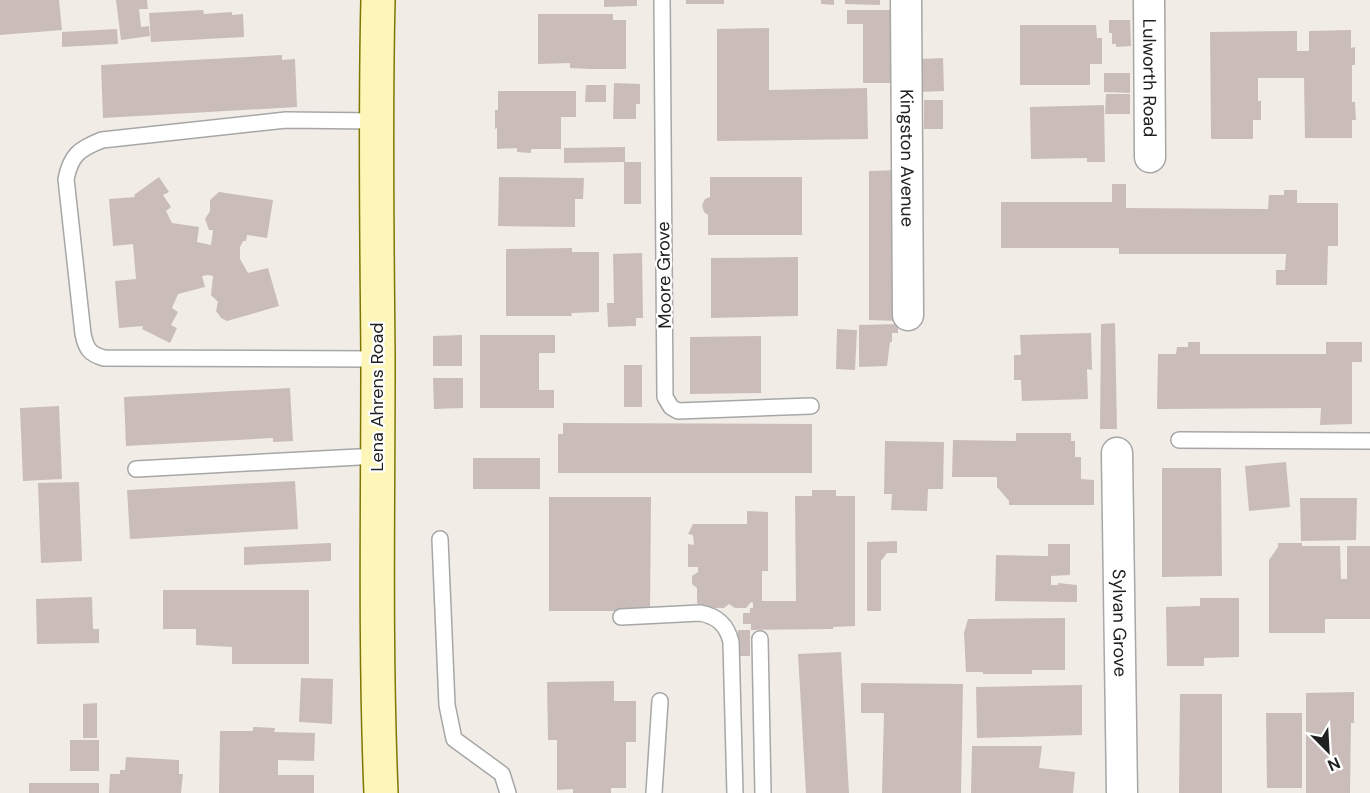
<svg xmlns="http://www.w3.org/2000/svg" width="1370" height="793" font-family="'DM Sans',sans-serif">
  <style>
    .building { fill: #cabdb9 }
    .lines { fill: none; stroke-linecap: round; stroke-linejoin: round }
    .service-casing { stroke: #a7a7a7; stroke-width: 18 }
    .minor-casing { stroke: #a7a7a7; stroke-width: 33 }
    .secondary-casing { stroke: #7f7700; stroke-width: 36 }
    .service { stroke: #fff; stroke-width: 15 }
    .minor { stroke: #fff; stroke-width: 30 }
    .secondary { stroke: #fef6b8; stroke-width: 33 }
    .labels { text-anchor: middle; stroke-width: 4.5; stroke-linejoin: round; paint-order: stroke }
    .street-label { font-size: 18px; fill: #202020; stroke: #fff }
  </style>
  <rect width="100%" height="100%" fill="#f1ece6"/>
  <g class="building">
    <polygon points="0,0 59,0 62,30 0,35"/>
    <polygon points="116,0 147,0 148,9 139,9 141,27 149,26 150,36 121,40"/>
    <polygon points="604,0 637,0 637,6 604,7"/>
    <rect x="686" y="0" width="38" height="4"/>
    <polygon points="821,0 834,0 834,5 821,4"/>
    <polygon points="845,0 880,0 880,5 845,4"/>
    <polygon points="203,10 204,14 232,12 232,15 243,14 244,37 151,42 149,13"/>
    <polygon points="847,10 897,10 897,83 863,83 863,24 847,24"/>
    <polygon points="538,14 613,14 613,20 626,20 626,69 590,69 570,68 570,63 538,64"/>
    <polygon points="1109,20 1130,20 1131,46 1116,47 1116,44 1112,44 1112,33 1109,33"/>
    <polygon points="1020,25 1096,25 1097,38 1102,38 1102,64 1090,64 1090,85 1020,85"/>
    <polygon points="769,28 769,90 867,88 868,139 717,141 717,29"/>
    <polygon points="117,29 118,44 62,47 62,32"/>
    <polygon points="1351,30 1351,48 1355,47 1355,65 1352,65 1352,102 1355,102 1356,120 1352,120 1352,138 1305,138 1304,78 1258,78 1258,101 1261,101 1261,120 1253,120 1253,139 1211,139 1210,32 1297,31 1297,51 1309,51 1309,31"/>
    <polygon points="282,55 282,60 295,59 297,107 103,118 101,65"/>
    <polygon points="943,58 944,91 920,92 920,59"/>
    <polygon points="1104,73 1130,73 1130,93 1104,92"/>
    <polygon points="614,83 640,84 640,104 636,104 636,119 613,119"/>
    <polygon points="586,85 606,85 606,102 585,102"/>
    <polygon points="498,91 576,91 576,117 561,117 561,149 531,149 531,153 517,152 517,148 497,149 497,128 495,129 495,110 498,110"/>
    <polygon points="1106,94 1130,94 1130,114 1105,114"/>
    <rect x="924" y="100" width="19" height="29"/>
    <polygon points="1104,105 1105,162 1087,162 1087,158 1031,159 1030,107"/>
    <polygon points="625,147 625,162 564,163 564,148"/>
    <rect x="624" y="162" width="17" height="42"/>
    <polygon points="898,170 897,321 869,320 869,171"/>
    <polygon points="159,177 169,192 163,195 171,207 166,211 172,223 199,227 197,242 211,245 213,230 209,230 205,219 210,211 210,200 219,192 273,200 267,238 247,235 246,241 243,241 240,247 240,259 248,273 268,268 279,306 227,321 221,318 216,311 218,302 211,295 213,276 208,275 202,276 205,287 178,294 172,308 178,312 171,325 177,328 170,343 142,329 143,326 119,328 115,281 136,279 133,244 113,246 109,199 135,197 134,195"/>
    <polygon points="499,177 584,178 583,199 575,199 575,227 498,226"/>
    <polygon points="710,177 802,177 802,235 708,235 708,215 704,212 702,205 705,199 710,197"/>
    <polygon points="1112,184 1126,184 1126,208 1268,209 1269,195 1284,195 1284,190 1297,190 1297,203 1338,203 1338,246 1328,246 1327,285 1276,285 1276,270 1285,270 1286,254 1119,254 1119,248 1001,248 1001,202 1112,202"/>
    <polygon points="572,248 572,252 599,252 599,312 571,313 572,316 506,316 506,249"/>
    <polygon points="642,253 643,318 636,318 636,326 608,327 607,303 614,303 613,254"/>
    <polygon points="798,257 798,316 711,318 711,258"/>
    <polygon points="1115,323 1117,429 1100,429 1101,324"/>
    <polygon points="898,324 898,333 892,333 892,342 890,342 887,366 859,367 859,325"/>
    <polygon points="837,329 857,330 855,370 836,369"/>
    <polygon points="1091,333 1092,370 1087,369 1088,399 1022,401 1021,380 1014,380 1014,355 1021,355 1020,335"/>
    <polygon points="462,335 462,366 433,366 433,336"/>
    <polygon points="480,335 555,335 555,353 539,353 539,390 554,390 554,408 480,408"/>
    <polygon points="761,336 761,393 690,394 690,337"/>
    <polygon points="1188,342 1200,342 1200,354 1326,354 1326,342 1362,342 1362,362 1352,362 1352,424 1320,425 1321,408 1157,409 1158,354 1176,354 1177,347 1188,347"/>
    <rect x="624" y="365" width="18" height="42"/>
    <polygon points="433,378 463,378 463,408 434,409"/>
    <polygon points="290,388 293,441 273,442 273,438 126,446 124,397"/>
    <polygon points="59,406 62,479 23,481 20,408"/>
    <polygon points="563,423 812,424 812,473 558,473 558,434 563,434"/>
    <polygon points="1016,433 1071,433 1071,441 1075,441 1075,457 1081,457 1081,479 1094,480 1094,505 1009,505 1009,501 997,487 997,477 952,477 953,440 1016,441"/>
    <polygon points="885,441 944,442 943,489 928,489 927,511 891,510 892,494 884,494"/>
    <rect x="473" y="458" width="67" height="31"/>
    <polygon points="1286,462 1290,507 1249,511 1245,466"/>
    <polygon points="1162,468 1221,468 1222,576 1162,577"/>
    <polygon points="295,481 298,529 130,539 127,490"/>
    <polygon points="79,482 82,561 41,563 38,483"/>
    <polygon points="812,490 836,490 836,496 855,496 855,626 833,627 833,629 751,630 751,624 743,624 743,613 750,613 750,608 753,608 753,603 751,602 746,608 735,608 729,604 724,608 704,608 697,603 697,588 692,584 692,576 698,572 698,567 688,567 688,544 694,545 693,535 688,534 693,524 747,524 747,511 768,512 768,571 762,571 762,601 796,601 795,496 812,496"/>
    <polygon points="549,497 651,497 650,611 549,611"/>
    <polygon points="1300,498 1357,498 1356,540 1301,541"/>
    <polygon points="897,541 897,553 887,553 881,561 881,611 867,611 867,542"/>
    <polygon points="331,543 331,561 244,565 244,547"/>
    <polygon points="1278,543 1302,543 1302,546 1340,546 1341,579 1347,579 1347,546 1370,546 1370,619 1325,619 1325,633 1269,633 1269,560 1278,547"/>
    <polygon points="1048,544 1070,544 1070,575 1051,576 1051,585 1058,585 1058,583 1077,585 1077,602 995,601 996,555 1048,556"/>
    <polygon points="163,590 309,590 309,664 232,664 232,647 196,645 196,629 163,629"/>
    <polygon points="92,597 93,629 99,629 99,643 37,644 36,599"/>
    <polygon points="1200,598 1239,598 1239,657 1204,658 1204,666 1167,666 1166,607 1200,606"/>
    <polygon points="1065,618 1065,670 1032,670 1032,674 983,674 983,672 966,672 964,633 968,619"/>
    <rect x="738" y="630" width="12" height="26"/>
    <polygon points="841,652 849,793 806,793 798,654"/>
    <polygon points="301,678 333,679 332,724 299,722"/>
    <polygon points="614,681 614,701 636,701 636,742 626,742 626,788 611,788 611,793 573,793 573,789 557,790 557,740 548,740 547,682"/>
    <polygon points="861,683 963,684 961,793 882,793 884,713 861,713"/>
    <polygon points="1082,685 1082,735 977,738 976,687"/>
    <polygon points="1354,692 1354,723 1351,723 1350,793 1306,793 1306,693"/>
    <polygon points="1180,694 1222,694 1222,793 1179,793"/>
    <polygon points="97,703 97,738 83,738 83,704"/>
    <polygon points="1266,713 1302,713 1302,788 1267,788"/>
    <polygon points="253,727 275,728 274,732 315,733 314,761 278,760 278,775 314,775 314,793 219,793 220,731 253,731"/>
    <rect x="70" y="740" width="29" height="31"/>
    <polygon points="972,746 1042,746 1039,768 1075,772 1073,793 971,793"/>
    <polygon points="126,757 179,760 179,774 183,774 181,793 109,793 110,774 120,774 120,770 125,770"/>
    <rect x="29" y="783" width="70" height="10"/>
  </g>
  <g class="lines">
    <defs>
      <g id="service">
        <polyline points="662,0 665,397 671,407 678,411 811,406"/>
        <path d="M375,121l-89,-1 -184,20c-23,9 -31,15 -36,39l17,155c3,14 6,20 21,24l274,1"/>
        <polyline points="1179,440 1370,441"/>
        <polyline points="136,469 377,456"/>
        <polyline points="440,539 447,705 454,739 502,774 508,793"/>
        <path d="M621,617l79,-4c17,3 27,12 31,29l4,151"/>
        <polyline points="760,639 763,793"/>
        <polyline points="654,793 660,701"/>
      </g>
      <g id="minor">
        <path id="s1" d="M906,0l2,315"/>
        <path id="s2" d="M1149,0l1,157"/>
        <path id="s3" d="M1117,453l5,340"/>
      </g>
      <path id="secondary" d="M378,0c-3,119 -1,239 0,358 0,145 -3,289 3,435"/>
    </defs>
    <use href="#service" class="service-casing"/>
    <use href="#minor" class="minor-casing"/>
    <use href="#secondary" class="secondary-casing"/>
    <use href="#service" class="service"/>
    <use href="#minor" class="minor"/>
    <use href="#secondary" class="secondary"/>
  </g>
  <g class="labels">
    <g class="street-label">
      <text dy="6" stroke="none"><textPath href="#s2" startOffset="78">Lulworth Road</textPath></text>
      <text dy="6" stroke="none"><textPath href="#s1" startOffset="158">Kingston Avenue</textPath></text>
      <text transform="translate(664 275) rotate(-91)" y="6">Moore Grove</text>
      <text transform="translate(377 397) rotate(-90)" y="6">Lena Ahrens Road</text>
      <text dy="6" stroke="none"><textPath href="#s3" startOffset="170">Sylvan Grove</textPath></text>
    </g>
  </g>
  <g transform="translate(1328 751) rotate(156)" stroke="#ffffff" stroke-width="4.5" paint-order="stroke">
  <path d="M0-4.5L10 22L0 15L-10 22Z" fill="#202020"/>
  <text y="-9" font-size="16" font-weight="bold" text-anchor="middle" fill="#202020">N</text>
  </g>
</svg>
